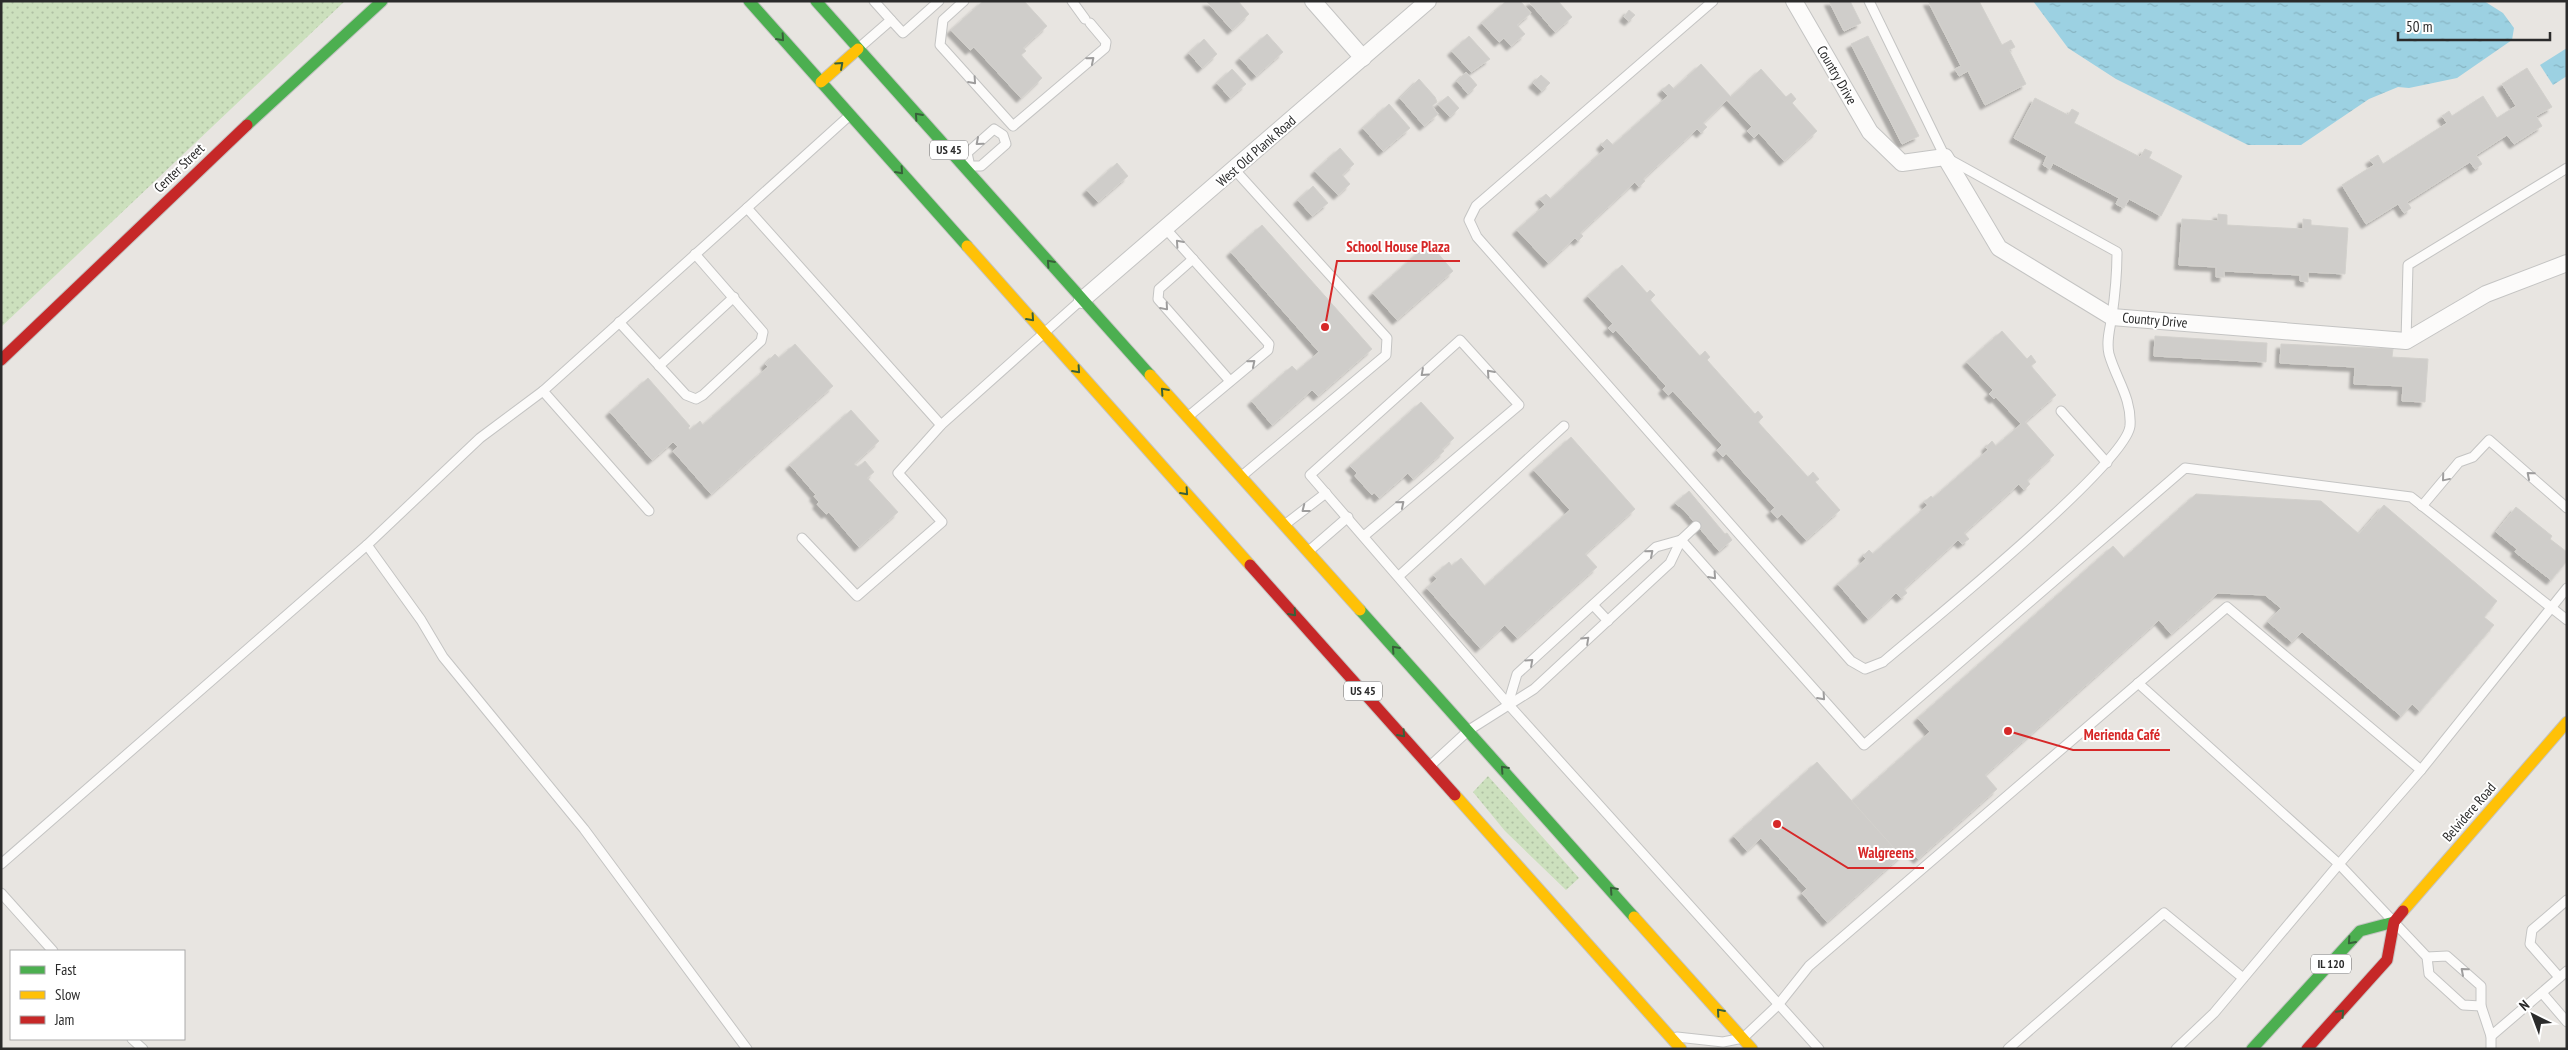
<svg xmlns="http://www.w3.org/2000/svg" width="2568" height="1050" font-family="'PT Sans Narrow',sans-serif">
  <style>
    .grass { fill: url(#grass-dots) }
    .water { fill: url(#water-ripples) }
    .building { fill: #cfcdca; stroke: #d3d1cd; filter: url(#shadow) }
    .lines { fill: none; stroke-linecap: round; stroke-linejoin: round }
    .lane-casing { stroke: #c4c4c3; stroke-width: 11 }
    .street-casing { stroke: #c4c4c3; stroke-width: 18 }
    .fast-casing { stroke: #c4c4c3; stroke-width: 13 }
    .slow-casing { stroke: #c4c4c3; stroke-width: 13 }
    .jam-casing { stroke: #c4c4c3; stroke-width: 13 }
    .lane { stroke: #fcfbfa; stroke-width: 9 }
    .street { stroke: #fcfbfa; stroke-width: 16 }
    .fast { stroke: #4caf50; stroke-width: 11 }
    .slow { stroke: #ffc107; stroke-width: 11 }
    .jam { stroke: #c62828; stroke-width: 11 }
    .oneway { stroke: #38603a }
    .oneway2 { stroke: #9e9d9d }
    .labels { text-anchor: middle; stroke-width: 4; stroke-linejoin: round; paint-order: stroke }
    .shield { fill: #fff; stroke: #6b6b6b; stroke-width: 1 }
    .shield-label { font-size: 12px; font-weight: bold; fill: #2b2b2b }
    .street-label { font-size: 14px; fill: #2b2b2b; stroke: #fff }
    .leader { fill: none; stroke: #d62828; stroke-width: 2 }
    .callout-dot { fill: #d62828; stroke: #fff; stroke-width: 2 }
    .callout-label { font-size: 15px; text-anchor: middle; font-weight: bold; fill: #d62828; stroke: #fff; stroke-width: 4; stroke-linejoin: round; paint-order: stroke }
  </style>
  <defs>
    <pattern id="grass-dots" width="8" height="8" patternUnits="userSpaceOnUse" patternTransform="scale(1.25)"><rect width="8" height="8" fill="#cce0bd"/><path d="M2 2h.1M6 6h.1" fill="none" stroke="#afc0a3" stroke-width="1.8" stroke-linecap="round"/></pattern>
    <pattern id="water-ripples" width="26" height="14" patternUnits="userSpaceOnUse" patternTransform="scale(1.25)"><rect width="26" height="14" fill="#9cd1e2"/><path d="M2 4q2-2 4 0t4 0M15 11q2-2 4 0t4 0" fill="none" stroke="#87b4c2"/></pattern>
    <filter id="shadow"><feDropShadow dx="-4.5" dy="4.5" stdDeviation="1" flood-color="#0004"/></filter>
  </defs>
  <rect width="100%" height="100%" fill="#e8e5e1"/>
  <g class="grass">
    <polygon points="1,1 345,1 1,327"/>
    <polygon points="1488,776 1579,878 1566,890 1505,831 1473,792"/>
  </g>
  <g class="water">
    <polygon points="2033,1 2484,1 2503,13 2514,28 2512,40 2457,78 2409,88 2398,87 2369,99 2301,145 2248,145 2116,79 2068,48"/>
    <polygon points="2567,48 2567,76 2553,85 2540,65"/>
  </g>
  <g class="building">
    <polygon points="983,1 1024,1 1047,26 1023,48 1026,51 1021,55 1042,78 1021,98 974,47 970,50 951,30"/>
    <polygon points="1238,1 1249,14 1232,30 1207,2"/>
    <polygon points="1506,1 1520,1 1531,13 1517,25 1525,34 1511,46 1504,38 1499,42 1482,23"/>
    <polygon points="1532,1 1558,1 1572,17 1555,32 1530,3"/>
    <polygon points="1829,1 1850,1 1861,23 1844,31"/>
    <polygon points="1928,1 1979,1 2002,45 2011,40 2015,47 2009,50 2026,84 1985,105 1968,71 1959,76 1955,69 1961,66"/>
    <polygon points="1629,10 1635,15 1629,21 1624,17"/>
    <polygon points="1267,34 1283,52 1256,76 1240,58"/>
    <polygon points="1469,36 1490,59 1471,72 1452,51"/>
    <polygon points="1868,36 1919,136 1902,144 1851,44"/>
    <polygon points="1204,39 1217,54 1202,68 1189,53"/>
    <polygon points="1701,64 1731,97 1761,69 1786,97 1791,93 1796,99 1792,103 1817,131 1784,161 1759,133 1754,138 1747,131 1752,127 1727,100 1703,123 1707,127 1701,133 1697,129 1643,179 1645,181 1639,187 1635,182 1580,233 1583,236 1578,241 1575,238 1548,263 1517,230 1545,205 1540,199 1546,194 1551,199 1605,149 1601,145 1607,139 1613,145 1668,96 1662,90 1669,84 1674,89"/>
    <polygon points="2527,68 2552,107 2536,116 2542,126 2514,144 2507,135 2476,155 2482,164 2475,169 2470,162 2407,202 2411,208 2404,213 2398,204 2366,224 2342,185 2374,165 2370,160 2378,155 2383,164 2447,123 2442,116 2449,111 2452,116 2483,96 2497,118 2516,106 2502,84"/>
    <polygon points="1232,69 1246,84 1230,98 1217,83"/>
    <polygon points="1466,72 1477,85 1468,94 1457,81"/>
    <polygon points="1541,75 1550,83 1542,91 1533,83"/>
    <polygon points="1419,79 1435,97 1437,102 1432,106 1438,114 1424,126 1400,98"/>
    <polygon points="1448,96 1459,108 1450,117 1438,104"/>
    <polygon points="2035,98 2068,115 2072,109 2079,113 2074,123 2140,157 2145,149 2152,152 2149,158 2182,176 2161,216 2129,199 2124,208 2116,204 2119,198 2053,163 2050,169 2043,165 2047,156 2014,138"/>
    <polygon points="1389,104 1410,128 1383,151 1363,128"/>
    <polygon points="1340,148 1354,164 1342,175 1350,184 1338,195 1315,171"/>
    <polygon points="1117,163 1128,176 1098,202 1087,190"/>
    <polygon points="1313,186 1328,203 1312,216 1298,200"/>
    <polygon points="2218,214 2227,215 2227,225 2303,229 2303,219 2311,220 2311,225 2348,228 2345,274 2308,272 2308,282 2300,281 2300,275 2224,271 2224,277 2216,277 2216,267 2179,265 2182,219 2218,221"/>
    <polygon points="1262,225 1372,349 1318,396 1312,390 1272,425 1252,401 1292,366 1297,371 1319,352 1231,252"/>
    <polygon points="1429,243 1453,271 1397,320 1373,293"/>
    <polygon points="1622,265 1647,293 1650,290 1655,295 1650,300 1700,356 1705,351 1710,357 1707,360 1755,414 1758,411 1763,417 1758,422 1808,477 1813,472 1819,479 1815,482 1840,510 1806,540 1782,514 1777,518 1771,511 1775,508 1726,453 1723,457 1717,450 1722,445 1673,391 1668,395 1663,389 1666,386 1616,330 1613,333 1608,328 1613,324 1588,296"/>
    <polygon points="2002,331 2027,359 2031,355 2036,362 2031,366 2056,395 2025,422 2054,455 2027,480 2030,484 2024,490 2019,484 1964,533 1969,539 1962,544 1958,540 1904,589 1907,593 1901,598 1896,593 1868,619 1838,584 1866,559 1863,556 1869,550 1873,554 1928,505 1924,502 1931,496 1933,498 1988,450 1986,447 1992,441 1996,446 2021,424 1996,397 1994,399 1989,394 1993,390 1967,362"/>
    <polygon points="2155,336 2267,343 2266,362 2154,356"/>
    <polygon points="795,344 833,386 711,494 673,451 678,447 673,442 652,460 610,412 648,378 690,426 688,428 690,430 700,421 703,425 768,367 765,364 775,354 779,358"/>
    <polygon points="2281,344 2393,349 2392,357 2428,359 2425,402 2402,401 2403,386 2354,384 2355,367 2280,363"/>
    <polygon points="1421,402 1454,438 1442,449 1444,451 1413,479 1408,473 1379,498 1374,492 1372,495 1355,476 1357,473 1350,466"/>
    <polygon points="851,410 879,441 854,464 858,467 865,461 874,472 867,478 898,512 859,547 829,512 826,514 817,504 819,502 814,496 816,495 790,465"/>
    <polygon points="1571,437 1635,509 1585,554 1597,567 1517,638 1505,625 1480,648 1427,588 1437,579 1434,575 1449,562 1452,566 1461,558 1485,586 1570,510 1534,470"/>
    <polygon points="1689,491 1725,534 1727,533 1732,540 1719,551 1684,510 1675,503"/>
    <polygon points="2196,494 2321,501 2359,534 2384,505 2497,601 2484,617 2494,625 2420,711 2412,704 2401,716 2302,632 2292,642 2268,622 2281,608 2265,595 2218,593 2171,634 2159,620 1985,775 1997,789 1918,859 1909,849 1901,856 1852,801 1930,732 1918,718 2113,546 2124,558"/>
    <polygon points="2516,507 2552,536 2550,539 2567,552 2567,561 2551,580 2515,552 2517,549 2496,532"/>
    <polygon points="1817,762 1901,856 1827,922 1802,893 1807,889 1761,838 1747,851 1734,836"/>
  </g>
  <g class="lines">
    <defs>
      <g id="lane">
        <polyline points="964,1 943,20 940,45 1013,126 1105,48 1106,42 1090,23"/>
        <polyline points="1072,1 1085,19"/>
        <path d="M1713,1l-237,205 -7,14 8,17 374,424 14,8 18,-7c40,-34 243,-198 247,-236 2,-28 -14,-47 -21,-72 -3,-13 1,-25 3,-38 3,-21 5,-42 5,-64l-172,-95 -76,-156"/>
        <polyline points="891,20 903,33 939,1"/>
        <polyline points="860,47 891,20 874,1"/>
        <polyline points="969,162 967,153 994,129 1003,135 1006,144 981,166 970,166"/>
        <polyline points="1234,169 1387,338 1386,355 1243,475"/>
        <polyline points="747,208 849,116"/>
        <polyline points="1165,228 1269,344 1268,350 1190,415"/>
        <polyline points="1193,259 1159,289 1158,299 1230,381"/>
        <polyline points="619,322 686,395 696,399 703,395 761,341 763,332 695,254"/>
        <polyline points="2406,341 2408,265 2567,168"/>
        <polyline points="659,366 734,297"/>
        <polyline points="2061,411 2107,463"/>
        <polyline points="2422,506 2459,462 2473,457 2489,440 2567,508"/>
        <polyline points="649,511 543,391 747,208 941,425"/>
        <polyline points="1287,523 1326,493"/>
        <polyline points="1364,536 1519,405 1460,340 1310,475 1508,704 1819,1049"/>
        <polyline points="802,538 857,596 942,522 898,473 941,425 1080,301"/>
        <polyline points="1681,540 1864,745 2185,468 2411,497 2567,620"/>
        <polyline points="367,545 421,620 443,657 584,829 747,1049"/>
        <polyline points="1310,550 1348,517"/>
        <polyline points="1399,576 1564,426"/>
        <polyline points="1593,605 1608,621"/>
        <polyline points="2138,683 2339,864 2214,1013 2176,1049"/>
        <polyline points="1508,704 1517,674 1656,547 1681,540 1696,526"/>
        <polyline points="1431,765 1469,730 1534,689 1670,563 1681,540"/>
        <polyline points="2421,770 2567,588"/>
        <polyline points="1,864 367,545 480,438 543,391"/>
        <polyline points="1,893 53,951"/>
        <polyline points="2427,957 2447,956 2481,986 2481,1006 2491,1036 2567,971"/>
        <polyline points="2559,977 2530,944 2532,930 2567,900"/>
        <polyline points="2542,993 2567,1022"/>
        <polyline points="1677,1037 1723,1042 1743,1038 1778,1005 1809,966 2227,607 2421,770 2339,864 2427,957 2429,974 2463,1005 2481,1006"/>
        <polyline points="132,1039 143,1049"/>
        <polyline points="2008,1049 2164,913 2243,978"/>
        <polyline points="2491,1049 2491,1036"/>
      </g>
      <g id="street">
        <polyline points="1313,1 1363,58"/>
        <polyline points="1794,1 1870,132 1902,163 1945,157 1999,248 2112,317 2406,341 2486,294 2567,263"/>
        <polyline points="1082,300 1428,1"/>
      </g>
      <g id="fast">
        <polyline points="749,1 967,246"/>
        <polyline points="816,1 1150,375"/>
        <polyline points="247,125 382,1"/>
        <polyline points="1360,610 1634,917"/>
        <polyline points="2252,1049 2360,931 2394,922"/>
      </g>
      <g id="slow">
        <polyline points="821,82 858,49"/>
        <polyline points="967,246 1250,565"/>
        <polyline points="1150,375 1360,610"/>
        <polyline points="1455,795 1681,1049"/>
        <polyline points="2403,911 2567,722"/>
        <polyline points="1634,917 1752,1049"/>
      </g>
      <g id="jam">
        <polyline points="1,360 247,125"/>
        <polyline points="1250,565 1455,795"/>
        <polyline points="2307,1049 2387,960 2394,922 2403,911"/>
      </g>
    </defs>
    <use href="#lane" class="lane-casing"/>
    <use href="#street" class="street-casing"/>
    <use href="#fast" class="fast-casing"/>
    <use href="#slow" class="slow-casing"/>
    <use href="#jam" class="jam-casing"/>
    <use href="#lane" class="lane"/>
    <use href="#street" class="street"/>
    <use href="#fast" class="fast"/>
    <use href="#slow" class="slow"/>
    <use href="#jam" class="jam"/>
  </g>
  <defs><path id="oneway-chevron" d="M-2-3.5L2.5 0L-2 3.5" fill="none" stroke-width="1.6" stroke-linecap="round" stroke-linejoin="round" transform="scale(1.25)"/></defs>
  <g class="oneway">
    <use href="#oneway-chevron" transform="translate(781 38) rotate(48)"/>
    <use href="#oneway-chevron" transform="translate(840 65) rotate(-42)"/>
    <use href="#oneway-chevron" transform="translate(918 116) rotate(-132)"/>
    <use href="#oneway-chevron" transform="translate(900 171) rotate(48)"/>
    <use href="#oneway-chevron" transform="translate(1050 263) rotate(-132)"/>
    <use href="#oneway-chevron" transform="translate(1031 318) rotate(48)"/>
    <use href="#oneway-chevron" transform="translate(1077 370) rotate(48)"/>
    <use href="#oneway-chevron" transform="translate(1164 391) rotate(-132)"/>
    <use href="#oneway-chevron" transform="translate(1185 492) rotate(48)"/>
    <use href="#oneway-chevron" transform="translate(1293 613) rotate(48)"/>
    <use href="#oneway-chevron" transform="translate(1395 649) rotate(-132)"/>
    <use href="#oneway-chevron" transform="translate(1402 734) rotate(48)"/>
    <use href="#oneway-chevron" transform="translate(1504 769) rotate(-132)"/>
    <use href="#oneway-chevron" transform="translate(1613 890) rotate(-132)"/>
    <use href="#oneway-chevron" transform="translate(2351 941) rotate(132)"/>
    <use href="#oneway-chevron" transform="translate(1720 1012) rotate(-131)"/>
    <use href="#oneway-chevron" transform="translate(2341 1013) rotate(-47)"/>
  </g>
  <g class="oneway2">
    <use href="#oneway-chevron" transform="translate(1091 60) rotate(-40)"/>
    <use href="#oneway-chevron" transform="translate(973 81) rotate(48)"/>
    <use href="#oneway-chevron" transform="translate(979 142) rotate(139)"/>
    <use href="#oneway-chevron" transform="translate(1179 243) rotate(-132)"/>
    <use href="#oneway-chevron" transform="translate(1165 307) rotate(49)"/>
    <use href="#oneway-chevron" transform="translate(1252 363) rotate(-40)"/>
    <use href="#oneway-chevron" transform="translate(1424 373) rotate(138)"/>
    <use href="#oneway-chevron" transform="translate(1490 373) rotate(-132)"/>
    <use href="#oneway-chevron" transform="translate(2530 475) rotate(-139)"/>
    <use href="#oneway-chevron" transform="translate(2445 478) rotate(130)"/>
    <use href="#oneway-chevron" transform="translate(1401 504) rotate(-40)"/>
    <use href="#oneway-chevron" transform="translate(1305 509) rotate(142)"/>
    <use href="#oneway-chevron" transform="translate(1650 553) rotate(-41)"/>
    <use href="#oneway-chevron" transform="translate(1713 576) rotate(48)"/>
    <use href="#oneway-chevron" transform="translate(1586 640) rotate(-43)"/>
    <use href="#oneway-chevron" transform="translate(1530 662) rotate(-42)"/>
    <use href="#oneway-chevron" transform="translate(1822 697) rotate(48)"/>
    <use href="#oneway-chevron" transform="translate(2464 971) rotate(-139)"/>
  </g>
  <g class="labels">
    <g class="shield">
      <rect x="930" y="140.5" width="38" height="19" rx="4"/>
      <rect x="1344" y="681.5" width="38" height="19" rx="4"/>
      <rect x="2311" y="954.5" width="40" height="19" rx="4"/>
    </g>
    <g class="shield-label">
      <text x="949" y="154">US 45</text>
      <text x="1363" y="695">US 45</text>
      <text x="2331" y="968">IL 120</text>
    </g>
    <g class="street-label">
      <text transform="translate(1837 75) rotate(60)" y="5">Country Drive</text>
      <text transform="translate(1256 151) rotate(-41)" y="5">West Old Plank Road</text>
      <text transform="translate(179 168) rotate(-44)" y="5">Center Street</text>
      <text transform="translate(2155 320) rotate(5)" y="5">Country Drive</text>
      <text transform="translate(2469 812) rotate(-49)" y="5">Belvidere Road</text>
    </g>
  </g>
  <path class="leader" d="M1325 327L1337 261H1460M2008 731L2073 750H2170M1777 824L1848 868H1924"/>
  <g class="callout-dot">
    <circle cx="1325" cy="327" r="5"/>
    <circle cx="2008" cy="731" r="5"/>
    <circle cx="1777" cy="824" r="5"/>
  </g>
  <g class="callout-label">
    <text x="1398" y="252">School House Plaza</text>
    <text x="2122" y="740">Merienda Café</text>
    <text x="1886" y="858">Walgreens</text>
  </g>
  <rect width="2568" height="1050" fill="none" stroke="#2b2b2b" stroke-width="5"/>
  <rect x="10" y="950" width="175" height="90" fill="#ffffff" stroke="#aaaaaa"/>
  <rect x="20" y="966" width="25" height="8" fill="#4caf50" stroke="#aaaaaa"/>
  <text x="55" y="975" font-size="15" fill="#2b2b2b">Fast</text>
  <rect x="20" y="991" width="25" height="8" fill="#ffc107" stroke="#aaaaaa"/>
  <text x="55" y="1000" font-size="15" fill="#2b2b2b">Slow</text>
  <rect x="20" y="1016" width="25" height="8" fill="#c62828" stroke="#aaaaaa"/>
  <text x="55" y="1025" font-size="15" fill="#2b2b2b">Jam</text>
  <g transform="translate(2533 1015) rotate(318)" stroke="#ffffff" stroke-width="4" paint-order="stroke">
  <path d="M0-4L9 19L0 12L-9 19Z" fill="#2b2b2b"/>
  <text y="-8" font-size="14" font-weight="bold" text-anchor="middle" fill="#2b2b2b">N</text>
  </g>
  <path d="M2398 32v8h152v-8" fill="none" stroke="#2b2b2b" stroke-width="2.5"/>
  <text x="2406" y="32" font-size="15" fill="#2b2b2b" stroke="#ffffff" stroke-width="4" paint-order="stroke">50 m</text>
</svg>
